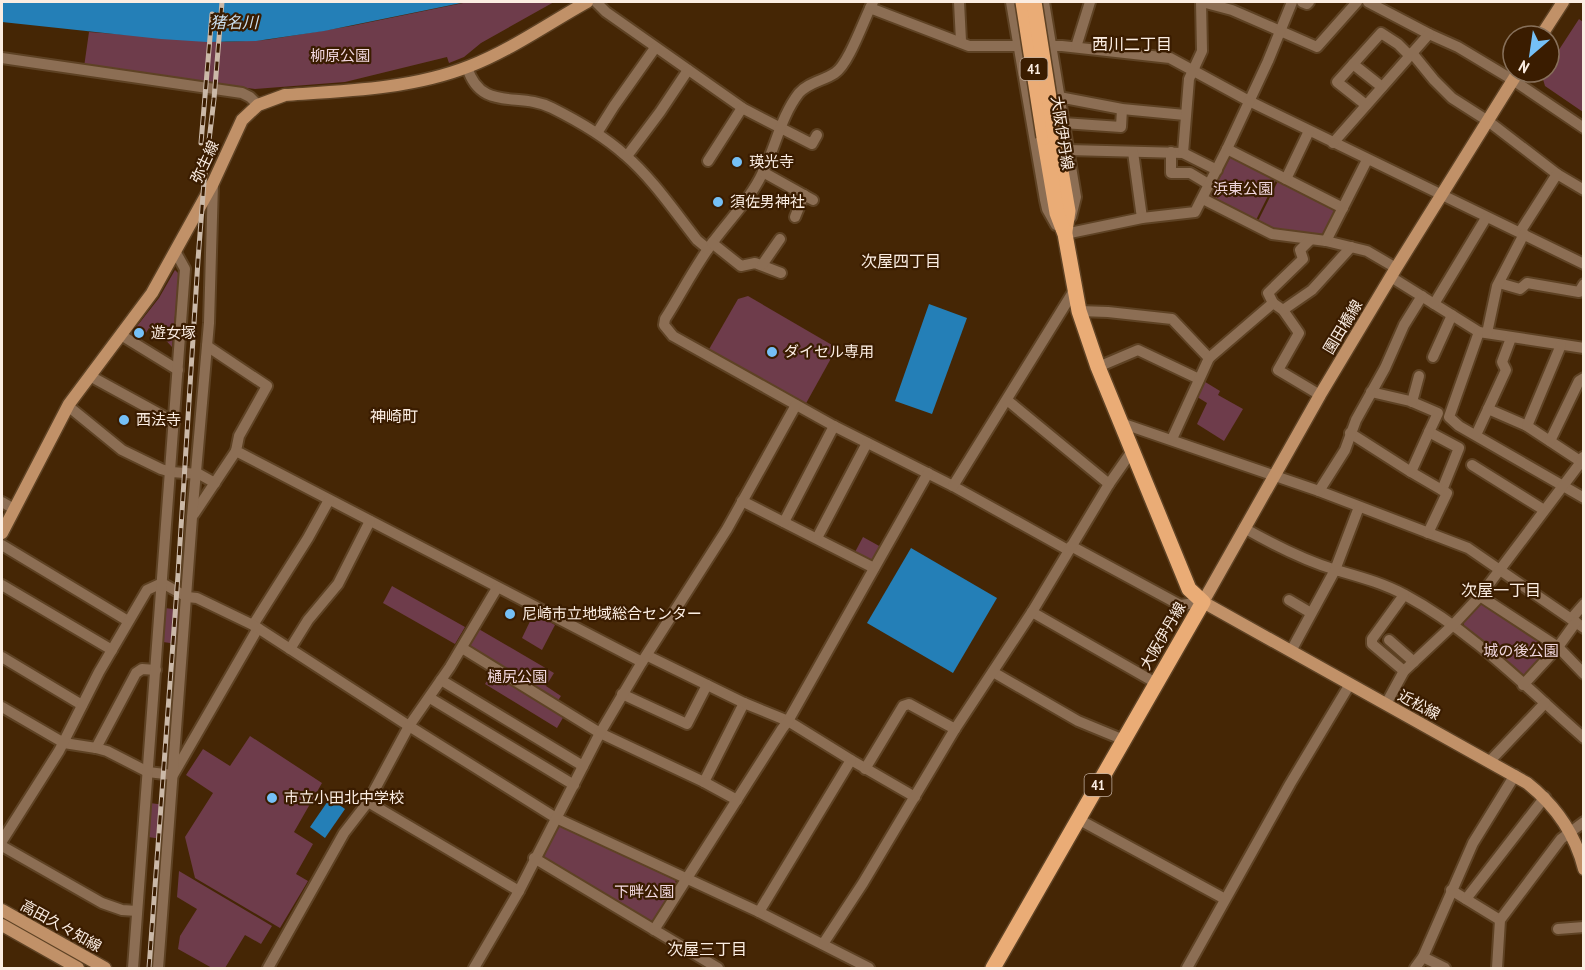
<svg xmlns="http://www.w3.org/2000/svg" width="1585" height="970" font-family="'PT Sans Narrow','Noto Sans JP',sans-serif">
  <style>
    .green { fill: #6e3c4b }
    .water { fill: #247fb7 }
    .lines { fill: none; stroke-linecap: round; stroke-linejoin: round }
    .street-casing { stroke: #5e4224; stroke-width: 14 }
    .secondary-casing { stroke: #5e4224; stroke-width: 15 }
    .primary-casing { stroke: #5e4224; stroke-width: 18 }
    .street { stroke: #8c6e54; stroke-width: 10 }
    .secondary { stroke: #c19168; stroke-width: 12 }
    .primary { stroke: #eaac76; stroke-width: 15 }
    .rail-casing { stroke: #cbb9a8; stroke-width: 5 }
    .rail { stroke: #3a1c00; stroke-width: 3; stroke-dasharray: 9; stroke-linecap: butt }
    .primary-bridge-casing { stroke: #5e4224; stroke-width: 18; stroke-linecap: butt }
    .primary-bridge { stroke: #eaac76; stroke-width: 15 }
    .poi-dot { fill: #75c0f6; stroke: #3a1c00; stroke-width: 2 }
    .labels { text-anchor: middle; stroke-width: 4.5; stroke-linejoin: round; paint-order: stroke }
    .shield { fill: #3a1c00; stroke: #c1ae9e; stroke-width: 1.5 }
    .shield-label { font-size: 14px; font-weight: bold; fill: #fbede2 }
    .park-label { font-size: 15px; fill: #f1d7de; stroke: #3a1c00 }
    .street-label { font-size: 15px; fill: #fbede2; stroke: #3a1c00 }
    .poi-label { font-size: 15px; fill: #fbede2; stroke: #3a1c00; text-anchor: start }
    .water-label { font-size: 16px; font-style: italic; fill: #cbdfee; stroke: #3a1c00 }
    .neighbourhood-label { font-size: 16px; fill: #fbede2; stroke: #3a1c00 }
  </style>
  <rect width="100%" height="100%" fill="#452605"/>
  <g class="green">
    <polygon points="468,2 554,2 481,43 464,57 449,63 447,57 345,82 255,89 84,67 89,32 226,42 266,40 351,26"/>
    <polygon points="1579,19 1583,22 1583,112 1545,86 1542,76 1545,72 1549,72 1549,65"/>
    <polygon points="1231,156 1277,178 1255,222 1209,198"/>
    <polygon points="1279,179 1337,208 1325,237 1273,231 1257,223"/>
    <polygon points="175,270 179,274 172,347 160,334 149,328 141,341 130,335 159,298"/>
    <polygon points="748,296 832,345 834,353 804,407 708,351 738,299"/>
    <polygon points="1202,380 1220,391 1218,395 1243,409 1224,441 1197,424 1207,403 1194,395"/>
    <polygon points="863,537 881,547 874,559 867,561 854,554"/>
    <polygon points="392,586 465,627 455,644 383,603"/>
    <polygon points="1485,602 1550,646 1550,651 1526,677 1520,677 1464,628 1464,620 1480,603"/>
    <polygon points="165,608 180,610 177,644 163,642"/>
    <polygon points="534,613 555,625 542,650 522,638"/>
    <polygon points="477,628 554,673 546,686 561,696 553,708 564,716 557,728 485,684 496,666 465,648"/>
    <polygon points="250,736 322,783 294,832 313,844 296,874 308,881 280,928 195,878 185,837 213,793 186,775 203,749 230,766"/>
    <polygon points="150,803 165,805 162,839 148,837"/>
    <polygon points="558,826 561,826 675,880 676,883 653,921 649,922 543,856 543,853"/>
    <polygon points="179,871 272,926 261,944 245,935 225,968 212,968 178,949 180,936 197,909 177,897"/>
  </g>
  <g class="water">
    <polygon points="2,2 466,2 324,31 256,41 207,42 161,39 2,22"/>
    <polygon points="929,304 967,318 932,414 895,401"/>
    <polygon points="911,548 997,598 953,673 867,623"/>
    <polygon points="330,798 345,809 325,838 310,827"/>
  </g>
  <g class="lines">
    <defs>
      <g id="street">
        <polyline points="596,2 606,12 744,109 812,144 817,135"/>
        <path d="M873,2c-9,17 -24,62 -38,71 -12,8 -26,9 -36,20 -18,23 -23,53 -36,79 -12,26 -33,47 -50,70 -18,24 -32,52 -48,77l-1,6 9,11 161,90 119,60 115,64"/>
        <polyline points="959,2 961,41"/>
        <polyline points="1011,2 1045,200 1047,209 1056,225"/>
        <polyline points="1044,2 1076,197 1071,217"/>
        <polyline points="1202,2 1232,10 1317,47 1357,2"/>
        <polyline points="1302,2 1307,4 1309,2"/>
        <polyline points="1368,2 1429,34 1458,47 1513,80 1584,128"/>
        <polyline points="870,8 969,46 1062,46 1170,58 1249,101 1584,264"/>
        <polyline points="1076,47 1090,2"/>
        <polyline points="1412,53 1434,80 1452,98 1488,121 1557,174 1584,190"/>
        <polyline points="2,58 242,93 250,97 258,105"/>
        <polyline points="1353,64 1382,87"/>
        <path d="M467,67c14,46 52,24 85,41 26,13 52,28 73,47 27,23 50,57 72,85l11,9"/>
        <polyline points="1059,97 1122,109 1185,115"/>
        <polyline points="1366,105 1337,82 1381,33 1398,44 1409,55"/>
        <polyline points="1063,123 1121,127 1122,109"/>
        <polyline points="597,133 614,106 655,48"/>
        <polyline points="1333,143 1429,34"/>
        <polyline points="1227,149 1343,208"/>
        <polyline points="1068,150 1183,153 1217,170"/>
        <polyline points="1133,152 1142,218"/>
        <polyline points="1171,152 1171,173 1190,173 1210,185"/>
        <polyline points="1183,153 1189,79 1202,51 1201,2"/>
        <polyline points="627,156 660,112 688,70"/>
        <polyline points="708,161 742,108"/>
        <polyline points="763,172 813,200"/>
        <polyline points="1286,179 1309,131"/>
        <polyline points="1203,199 1272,234 1326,241 1367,251 1396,268"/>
        <polyline points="795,217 804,195"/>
        <polyline points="1520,232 1557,174"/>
        <polyline points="1065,234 1142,218 1195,212 1227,149 1268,61 1292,2"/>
        <polyline points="1310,240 1300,250 1303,259 1268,293 1273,303 1283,310 1299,333 1278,370 1320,395"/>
        <polyline points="1326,241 1367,160"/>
        <polyline points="712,243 741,266 755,263 781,273"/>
        <polyline points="762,265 780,239"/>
        <polyline points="1391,277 1479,332 1584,348"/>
        <polyline points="1499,283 1520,289 1527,283 1579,292 1584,284"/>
        <polyline points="1434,304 1486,218"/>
        <polyline points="1283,310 1312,290 1351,247"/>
        <polyline points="1079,311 1108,312 1172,319 1209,358"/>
        <polyline points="1479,332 1449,417 1459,426 1584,498"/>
        <polyline points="1487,333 1497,286 1524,234"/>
        <polyline points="121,335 178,370"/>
        <polyline points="207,346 267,386 239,436 236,451 642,662"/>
        <polyline points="1433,357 1452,315"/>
        <polyline points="1098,367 1138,350 1199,379"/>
        <polyline points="90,376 174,422"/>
        <polyline points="1371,392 1410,401 1438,413 1429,432 1459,448 1442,490"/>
        <polyline points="1007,400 1109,484"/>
        <polyline points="1412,402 1419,376"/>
        <polyline points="68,406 122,450 161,469 171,472 199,474 215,483"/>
        <polyline points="1488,409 1527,426 1580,461 1583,457"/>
        <polyline points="1121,423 1319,491 1468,548 1584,628"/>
        <polyline points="1527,426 1561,345"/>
        <polyline points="1350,433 1411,472 1447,493 1428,533"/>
        <polyline points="1476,435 1506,370 1502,362 1511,338"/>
        <polyline points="1172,439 1209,358 1273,303"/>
        <polyline points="1550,441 1579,381 1584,378"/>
        <polyline points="1472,465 1544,510"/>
        <polyline points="1411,472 1429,432"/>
        <polyline points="953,486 1075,289"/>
        <polyline points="1319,491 1345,450 1356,420 1385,368 1404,325 1422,296"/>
        <polyline points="742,501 874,568"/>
        <polyline points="2,502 14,509"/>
        <polyline points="194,514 236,451"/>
        <polyline points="784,522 834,426"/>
        <path d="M1244,528c30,17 59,32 92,42 24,7 47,13 69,25 67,36 122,93 179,143"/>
        <polyline points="817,538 867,443"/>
        <polyline points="2,545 128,621"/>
        <polyline points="1071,546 1180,605 1203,602"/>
        <polyline points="2,585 112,650"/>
        <polyline points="1480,596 1558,647 1584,674"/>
        <polyline points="1289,600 1311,613"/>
        <polyline points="1032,612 1156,683"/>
        <polyline points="1571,619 1584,604"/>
        <polyline points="253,625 308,538 329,500"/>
        <polyline points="1389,640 1414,662"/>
        <polyline points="462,648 600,733 704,782 744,703"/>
        <polyline points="290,649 308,620 338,584 370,521"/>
        <polyline points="1291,651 1335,570 1359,507"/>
        <polyline points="648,656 744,703 788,721 851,760 915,797"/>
        <polyline points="2,657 82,705"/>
        <polyline points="1404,671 1372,644 1372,639 1404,595"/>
        <polyline points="993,672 1078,721 1124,740"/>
        <polyline points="441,680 583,766"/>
        <polyline points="1523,685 1558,647 1576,622"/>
        <polyline points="622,694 687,724 707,685"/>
        <polyline points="430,698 574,785"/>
        <polyline points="1386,704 1404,671 1454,624 1480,596 1584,458"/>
        <polyline points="2,707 64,743 96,748 107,751 148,772 173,775 258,628"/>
        <polyline points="96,748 136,673 142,669 156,670"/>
        <polyline points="1490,761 1545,703"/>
        <polyline points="865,769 903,706 909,704 955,729"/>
        <polyline points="704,782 737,800"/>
        <polyline points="368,802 519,891"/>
        <polyline points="1078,819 1225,899"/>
        <polyline points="2,841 59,751 99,672 147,590 162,583 187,597 197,598 253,625 409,726 556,818 759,912 869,968"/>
        <polyline points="2,846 102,903 122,910 137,911"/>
        <polyline points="534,858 718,968"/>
        <polyline points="1451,890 1500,920"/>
        <polyline points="1466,899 1545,797"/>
        <polyline points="759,912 851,760"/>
        <polyline points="1558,929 1584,927"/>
        <polyline points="654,930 782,729 788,721 928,473"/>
        <polyline points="823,944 863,883 955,729 1032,612 1109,484 1132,451"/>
        <polyline points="1423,957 1445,968"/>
        <polyline points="133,968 185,269 175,251"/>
        <polyline points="158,968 192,517 209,323 213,183"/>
        <polyline points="268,968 344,833 368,802 409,726 450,667 497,588"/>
        <polyline points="474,968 519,891 600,733 642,662 727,529 796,405"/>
        <polyline points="1187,968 1290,784 1350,684"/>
        <polyline points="1415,968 1423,957 1473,843 1515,775"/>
        <polyline points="1497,968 1500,920 1561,839 1584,822"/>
      </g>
      <g id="secondary">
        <polyline points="1541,36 1563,2"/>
        <path d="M1518,72l-122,196 -76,127 -117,207 324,181c29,23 48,50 57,86"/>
        <path d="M2,533l67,-129 83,-111 61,-110 29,-63 16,-15 27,-10c61,-4 127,-6 185,-29 41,-16 79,-43 117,-64"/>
        <polyline points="2,910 105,968"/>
        <polyline points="2,925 78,968"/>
      </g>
      <g id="primary">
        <polyline points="1055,136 1068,211 1065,231"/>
        <polyline points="993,968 1203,602 1189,589 1098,367 1079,311 1065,234 1057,213 1044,137"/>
      </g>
    </defs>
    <use href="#street" class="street-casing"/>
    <use href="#secondary" class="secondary-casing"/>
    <use href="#primary" class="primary-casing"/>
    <use href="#street" class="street"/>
    <use href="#secondary" class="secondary"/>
    <use href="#primary" class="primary"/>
    <defs>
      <g id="rail">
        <polyline points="201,143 212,14"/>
        <polyline points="149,968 178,575 198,260 204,182 214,99 222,2"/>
      </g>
    </defs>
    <use href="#rail" class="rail-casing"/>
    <use href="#rail" class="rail"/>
    <defs>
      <g id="primary-bridge">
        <polyline points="1023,2 1044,137"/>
        <polyline points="1034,2 1055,136"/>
      </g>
    </defs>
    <use href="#primary-bridge" class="primary-bridge-casing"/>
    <use href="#primary-bridge" class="primary-bridge"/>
  </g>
  <g class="poi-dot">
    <circle cx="737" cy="162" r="6"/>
    <circle cx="718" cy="202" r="6"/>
    <circle cx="139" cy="333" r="6"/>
    <circle cx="772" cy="352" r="6"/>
    <circle cx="124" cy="420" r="6"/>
    <circle cx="510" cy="614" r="6"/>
    <circle cx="272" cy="798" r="6"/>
  </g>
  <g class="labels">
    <g class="shield">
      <rect x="1020.5" y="58" width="27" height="22" rx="4.5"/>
      <rect x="1084.5" y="774" width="27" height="22" rx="4.5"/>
    </g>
    <g class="shield-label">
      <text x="1034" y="74">41</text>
      <text x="1098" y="790">41</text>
    </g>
    <g class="park-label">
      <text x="340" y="61">柳原公園</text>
      <text x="1243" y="194">浜東公園</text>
      <text x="1521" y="656">城の後公園</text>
      <text x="517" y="682">樋尻公園</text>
      <text x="644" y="897">下畔公園</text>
    </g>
    <g class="street-label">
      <text transform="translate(1062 133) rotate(81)" y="5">大阪伊丹線</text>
      <text transform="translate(205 162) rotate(-65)" y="5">弥生線</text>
      <text transform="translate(1343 327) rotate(-59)" y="5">園田橋線</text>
      <text transform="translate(1163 636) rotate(-60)" y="5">大阪伊丹線</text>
      <text transform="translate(1419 705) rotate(28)" y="5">近松線</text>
      <text transform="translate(61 926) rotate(29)" y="5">高田久々知線</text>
    </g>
    <g class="poi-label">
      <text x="749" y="167">瑛光寺</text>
      <text x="730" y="207">須佐男神社</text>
      <text x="151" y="338">遊女塚</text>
      <text x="784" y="357">ダイセル専用</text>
      <text x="136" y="425">西法寺</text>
      <text x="522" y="619">尼崎市立地域総合センター</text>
      <text x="284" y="803">市立小田北中学校</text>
    </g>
    <g class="water-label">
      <text x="234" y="28">猪名川</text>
    </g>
    <g class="neighbourhood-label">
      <text x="1132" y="50">西川二丁目</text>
      <text x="901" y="267">次屋四丁目</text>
      <text x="394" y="422">神崎町</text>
      <text x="1501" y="596">次屋一丁目</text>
      <text x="707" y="955">次屋三丁目</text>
    </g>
  </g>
  <rect width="1585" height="970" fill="none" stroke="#fbede2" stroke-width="6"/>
  <g transform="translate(1531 54) rotate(209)"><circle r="28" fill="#3a1c00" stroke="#87705a" stroke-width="1.5"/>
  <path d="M0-4.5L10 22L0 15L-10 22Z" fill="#75c0f6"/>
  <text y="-9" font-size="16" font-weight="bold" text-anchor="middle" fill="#fbede2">N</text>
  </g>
</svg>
